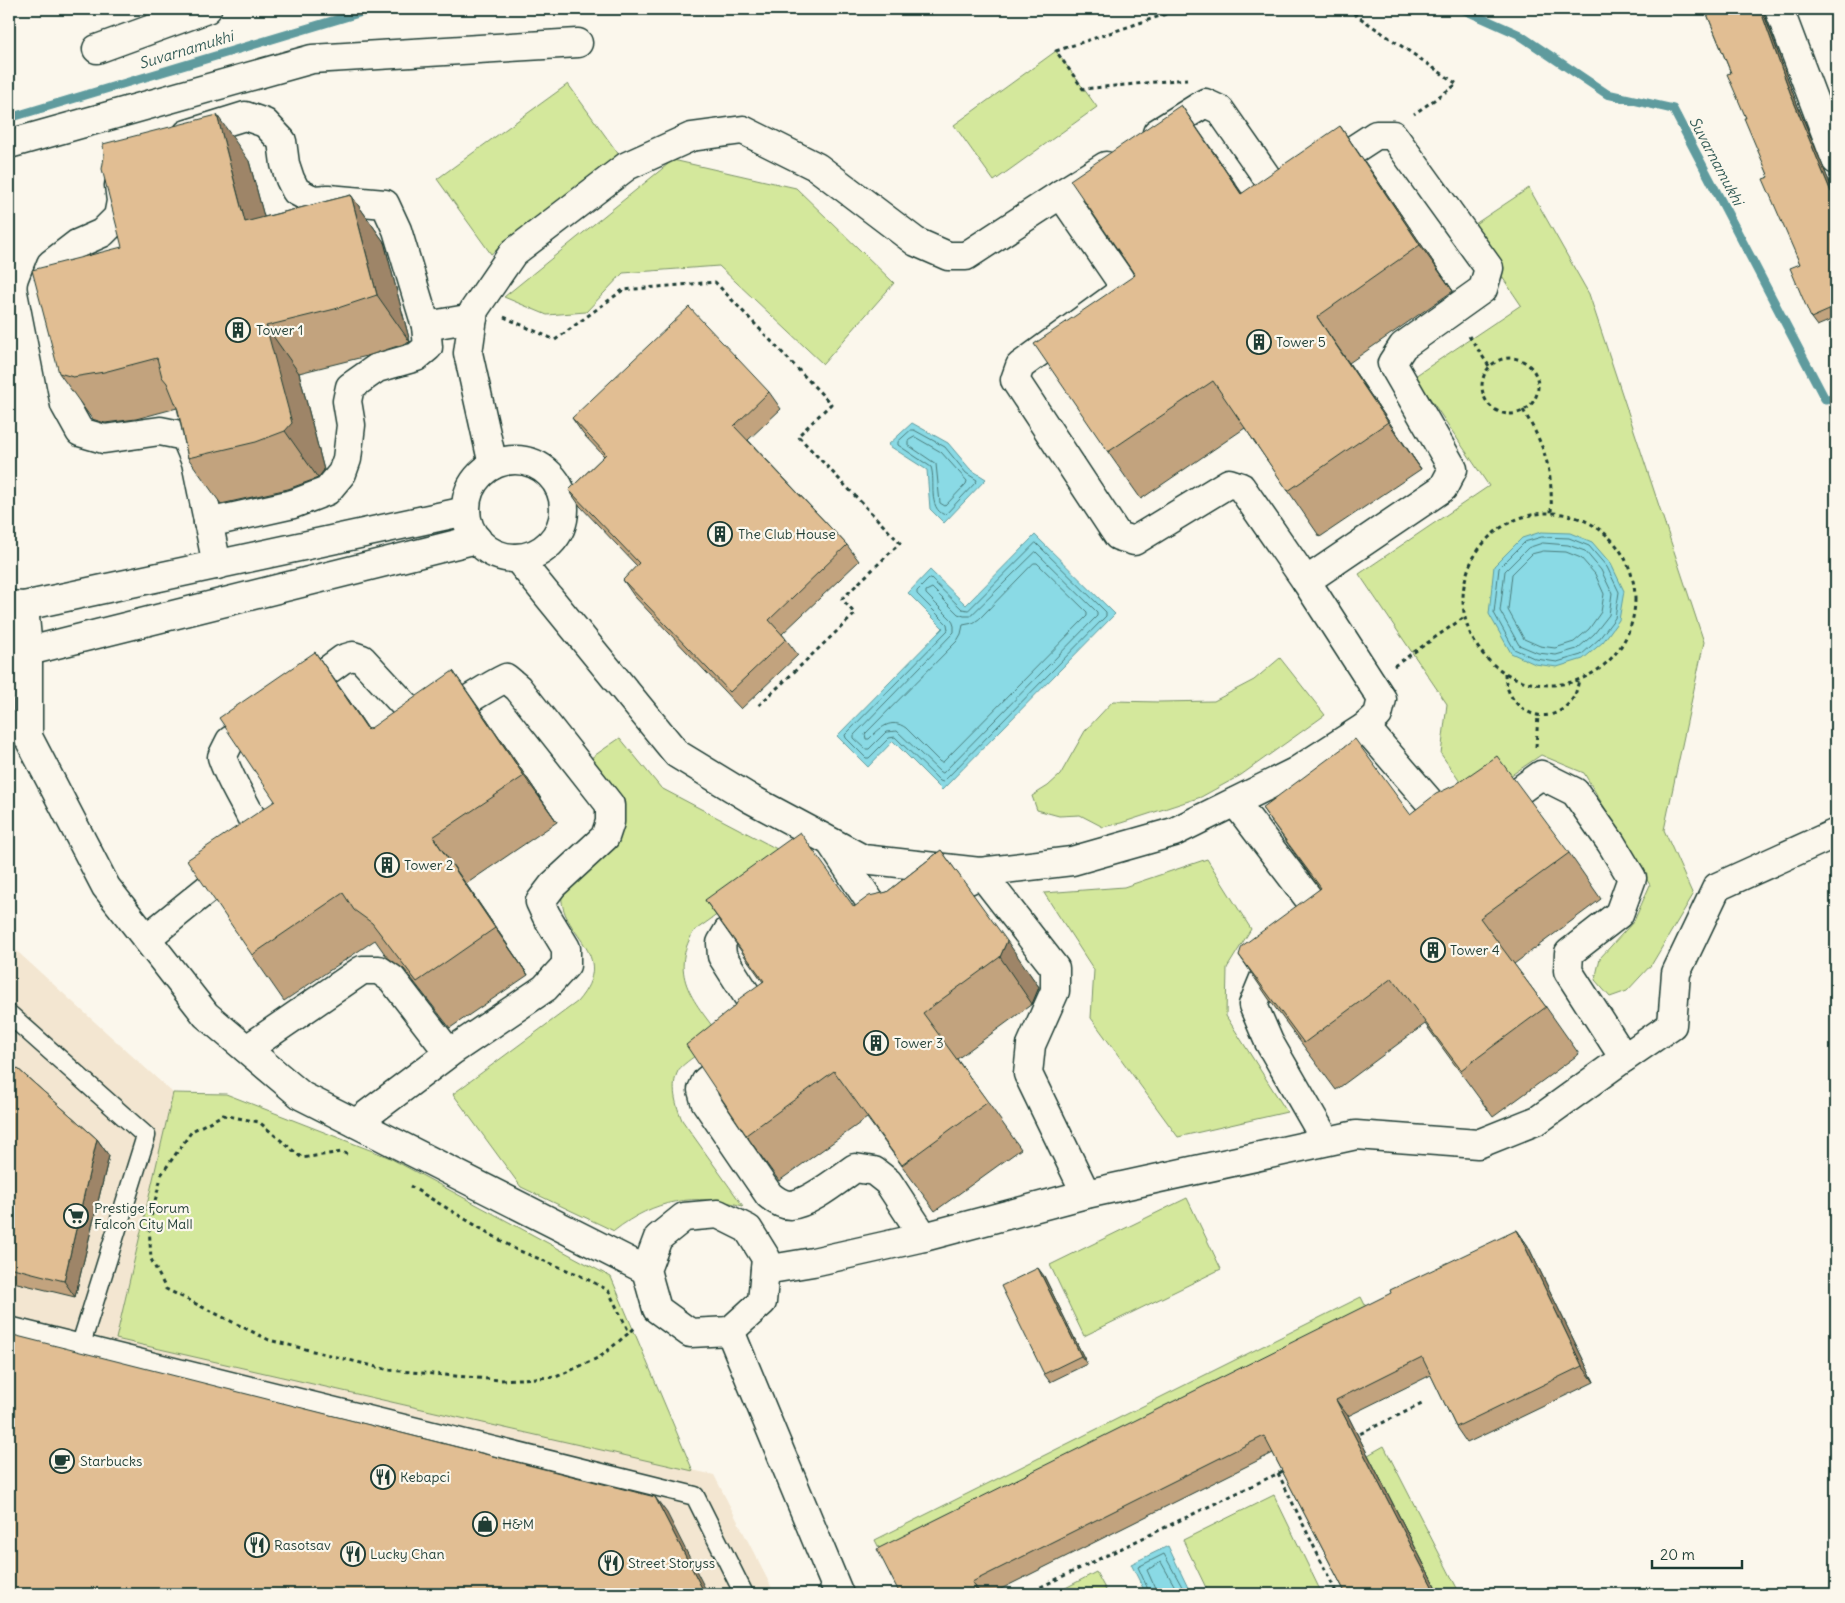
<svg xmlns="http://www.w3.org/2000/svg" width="1845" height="1603" font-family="Delius,sans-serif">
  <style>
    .built { fill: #f3e6d1 }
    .green { fill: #d4e89c; stroke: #7a9268 }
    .water { fill: #8adae5; stroke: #5f9b9e }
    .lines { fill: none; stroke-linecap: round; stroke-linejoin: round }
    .shore { stroke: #4a7c7b; stroke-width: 1 }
    .stream { stroke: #5f9b9e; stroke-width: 9 }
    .lane-casing { stroke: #1f3d34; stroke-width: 21 }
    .street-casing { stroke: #1f3d34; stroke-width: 31 }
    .path { stroke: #1f3d34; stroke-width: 3; stroke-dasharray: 4 4; stroke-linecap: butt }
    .lane { stroke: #fbf7ec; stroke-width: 18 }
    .street { stroke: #fbf7ec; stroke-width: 28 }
    .wall { fill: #c2a37e; stroke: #1f3d34 }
    .shaded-wall { fill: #9e8567; stroke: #1f3d34 }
    .building { fill: #e1be93; stroke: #1f3d34 }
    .labels { text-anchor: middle; stroke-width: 4.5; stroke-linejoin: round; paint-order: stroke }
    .poi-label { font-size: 14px; fill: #1f3d34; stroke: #fbf7ec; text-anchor: start }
    .water-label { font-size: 15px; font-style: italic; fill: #345c57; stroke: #fbf7ec }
  </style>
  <rect width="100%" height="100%" fill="#fbf7ec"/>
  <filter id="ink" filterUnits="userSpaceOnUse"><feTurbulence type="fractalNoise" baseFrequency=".02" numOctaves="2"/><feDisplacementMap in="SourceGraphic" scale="10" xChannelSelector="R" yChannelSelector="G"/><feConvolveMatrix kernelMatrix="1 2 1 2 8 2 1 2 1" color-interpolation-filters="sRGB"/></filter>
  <g filter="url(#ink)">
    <polygon class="built" points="9,944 173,1093 116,1339 714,1475 775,1594 9,1594"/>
    <g class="green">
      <polygon points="1056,51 1097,107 994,181 954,125"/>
      <polygon points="568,84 622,159 491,254 437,179"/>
      <polygon points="673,160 796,188 894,283 823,364 719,266 623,273 586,312 547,315 504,297"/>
      <polygon points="1529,188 1589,294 1704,642 1664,830 1693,895 1652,964 1627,991 1610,997 1595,980 1600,958 1634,921 1650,885 1584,773 1541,755 1473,801 1441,754 1447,704 1359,574 1489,486 1415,376 1521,305 1469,228"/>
      <polygon points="1280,658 1325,715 1241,775 1201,797 1121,823 1103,827 1080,815 1059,816 1037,810 1032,796 1048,786 1060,775 1085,731 1113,701 1159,702 1214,701 1254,680"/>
      <path d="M620,738l41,50 135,71 -102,72c-27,45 2,72 27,107 -8,6 -40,26 -43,33 -8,16 -2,34 4,49l61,86c-49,-13 -88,-7 -129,25l-93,-44 -68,-93 124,-92c44,-51 -20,-66 -15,-110l43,-41 -17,-91z"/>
      <polygon points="1207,859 1251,929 1227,968 1226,1016 1287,1112 1178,1137 1091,1018 1094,970 1044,893 1124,887"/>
      <polygon points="173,1093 226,1094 388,1157 611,1277 693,1471 116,1339"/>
      <polygon points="1187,1198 1221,1269 1084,1336 1050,1265"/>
      <polygon points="1361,1297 1374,1323 888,1566 875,1540"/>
      <polygon points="1384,1446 1460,1594 1439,1594 1368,1455"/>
      <polygon points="1274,1495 1321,1592 1317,1594 1209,1594 1183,1540"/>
      <polygon points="1096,1572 1108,1594 1054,1594"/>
    </g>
    <g class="water">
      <polygon points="912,423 948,443 970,469 986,479 944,523 930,509 927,470 888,445"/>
      <polygon points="1541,532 1570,533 1592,542 1611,564 1624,591 1619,620 1603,642 1583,659 1557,667 1535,664 1511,653 1489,614 1494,566 1522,538"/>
      <polygon points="1035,535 1115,614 942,790 893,741 868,767 837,736 943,628 908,593 930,570 966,605"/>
      <polygon points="1168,1546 1191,1594 1146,1594 1131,1564"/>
    </g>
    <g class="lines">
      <g class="shore">
        <path d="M911,430h3l31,17 21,26 11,7 -1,2 -31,33c-18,-7 -9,-33 -14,-48l-33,-22v-3z"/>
        <polygon points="915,437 941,452 967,481 966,484 945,506 940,503 936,464 908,445 908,441"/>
        <polygon points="1542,537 1569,538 1589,546 1607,567 1619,592 1615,618 1599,639 1581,655 1557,662 1536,659 1514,649 1494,613 1499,568 1525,542"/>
        <polygon points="1036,543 1106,612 1106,616 943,782 940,781 895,737 889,738 869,758 866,758 846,738 845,735 948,630 947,624 917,594 917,591 929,579 931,579 962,609 968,610"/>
        <polygon points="1543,543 1568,545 1585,551 1601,570 1612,593 1609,615 1594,634 1577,649 1556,655 1538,653 1519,645 1500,611 1505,571 1528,548"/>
        <polygon points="1544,551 1566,552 1581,558 1595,574 1604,594 1601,612 1589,629 1574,642 1555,648 1540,646 1524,639 1508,610 1512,574 1532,554"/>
        <polygon points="1036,552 1097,612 1097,616 943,773 940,772 897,731 886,732 869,749 866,749 854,738 854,735 954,632 954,626 952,620 926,594 926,591 932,588 958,614 964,616 970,616"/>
        <path d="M1034,563h3l50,49v4l-144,146h-3l-34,-34c-15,-11 -26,0 -37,11h-3l-1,-5 92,-93 4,-7 2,-9 10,-2 6,-4z"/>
        <polyline points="1150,1594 1138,1567 1164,1554 1186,1594"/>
        <polyline points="1156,1594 1155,1588 1147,1570 1161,1562 1179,1594"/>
      </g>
      <g class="stream">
        <polyline points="1462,9 1518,34 1607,94 1673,109 1825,399 1836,398"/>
        <polyline points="9,118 372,9"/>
      </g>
      <defs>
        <g id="lane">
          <polyline points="9,1014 146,1136 81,1344"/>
          <polyline points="9,1326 695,1496 744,1594"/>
        </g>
        <g id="street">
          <polyline points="1779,9 1836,160"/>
          <polyline points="97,49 207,9"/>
          <polyline points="1157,133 1205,103 1220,110 1273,186 1290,191 1376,135 1393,135 1489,268 1483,289 1403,346 1392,363 1453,469 1443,488 1306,581"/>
          <polyline points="187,134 245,116 265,123 282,141 285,164 290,179 296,191 313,200 328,199 385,204 397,230 426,326 428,347 416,357 377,368 350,387 347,401 351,425 347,459 342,473 327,491 293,504 208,523"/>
          <polyline points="9,144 312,59 578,43"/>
          <polyline points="119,185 121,201 118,217 102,233 77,244 51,264 42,287 65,405 80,432 104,439 160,431 185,436 196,462 217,565"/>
          <polyline points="426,326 473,318"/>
          <circle cx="515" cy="509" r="49"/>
          <polyline points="493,465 468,353 474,310 513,253 627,166 691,137 743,130 817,167 916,242 948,256 966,256 1061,194"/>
          <polyline points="517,558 677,754 751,799 863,859 980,872 1072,861 1174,832 1295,772 1365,727 1378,715 1382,699 1306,581 1241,487 1229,483 1134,541 1118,536 1015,380 1020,366 1120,293 1120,280 1061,194 1106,166"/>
          <polyline points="9,605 24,606 466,511"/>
          <polyline points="24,606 28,650 28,737 106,887 206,1015 302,1096 646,1270"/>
          <polyline points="9,656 477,539"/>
          <path d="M298,692l45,-33 10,-3 9,3 49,53 13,8c30,-7 54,-29 82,-42l12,10 92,117v17l-5,15 -52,48 -13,17 6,13 20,33v17l-21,23 -96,65 -93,70"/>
          <polyline points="1365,727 1447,822 1455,825"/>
          <polyline points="1235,802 1322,916 1311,926"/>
          <polyline points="1491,811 1541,775 1575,792 1611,843 1632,878 1619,914 1569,953 1568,971 1624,1058"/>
          <polyline points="831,843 885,924 890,925"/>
          <polyline points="969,880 980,872 1055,968 1055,991 1031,1045 1028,1074 1086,1194"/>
          <path d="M756,907l-28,24 -7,12 1,13 37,58 4,14 -5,12 -52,41 -4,9 3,11 64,94c6,5 13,10 21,10 19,-1 49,-26 65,-37l19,3 14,11 36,55"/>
          <path d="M147,938l101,-82 14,-14c-10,-30 -30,-55 -40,-85l8,-16 34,-24"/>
          <polyline points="1281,956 1267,971 1253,1005 1269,1042 1326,1141"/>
          <polyline points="247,1049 362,970 379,970 392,979 449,1053"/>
          <polygon points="718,1214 748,1229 766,1258 762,1302 730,1331 690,1333 657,1309 646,1270 658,1238 684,1217"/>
          <polyline points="765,1270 813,1262 924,1237 1086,1194 1356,1135 1478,1144 1538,1120 1624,1058 1672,1025 1676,973 1717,887 1836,833"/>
          <polyline points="730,1331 839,1594"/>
        </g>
      </defs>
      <use href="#lane" class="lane-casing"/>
      <use href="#street" class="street-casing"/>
      <g class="path">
        <polyline points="1181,9 1056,51 1083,89 1187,79"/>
        <polyline points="1347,9 1457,84 1414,114"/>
        <polyline points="504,317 555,340 623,290 715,282 831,404 798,436 900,543 842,599 855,614 757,707"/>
        <polyline points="1469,336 1489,366"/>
        <circle cx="1510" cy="386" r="28"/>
        <path d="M1523,410c22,36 30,60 28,103"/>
        <circle cx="1549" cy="599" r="86"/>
        <polyline points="1394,666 1466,616"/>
        <path d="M1505,673c0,37 41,58 65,29 6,-6 7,-14 9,-22"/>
        <polyline points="1536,747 1538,715"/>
        <polyline points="161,1175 192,1131 223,1115 259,1122 302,1158 342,1152 347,1154"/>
        <polyline points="160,1181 149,1225 151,1259 166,1289 269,1340 389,1370 500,1380 556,1377 600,1357 636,1327"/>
        <polyline points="410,1186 515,1249 577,1274 608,1290 629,1332"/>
        <polyline points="1353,1437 1424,1403"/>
        <polyline points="1278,1473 1337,1594"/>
        <polyline points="1026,1594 1285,1470"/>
      </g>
      <use href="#lane" class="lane"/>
      <use href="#street" class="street"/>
    </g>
    <g class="wall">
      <polygon points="1705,9 1762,9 1797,104 1833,191 1836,190 1836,318 1817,326 1811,318 1800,264 1769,177 1746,118 1731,73"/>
      <polygon points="1213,151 1242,193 1372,172 1453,291 1349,363 1421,469 1320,537 1245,428 1141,499 1108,452 1135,275"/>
      <polygon points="249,161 264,217 351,195 384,242 410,342 367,356 299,373 324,470 318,478 288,489 221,504 188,458 177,408 136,419 105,423 92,419 59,373 122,247"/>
      <polygon points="769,392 781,409 748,440 847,545 859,561 782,634 798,655 741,709 634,596 623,580 637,566 580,506 569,490 604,456 583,434 572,418"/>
      <polygon points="348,699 368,729 486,718 557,822 466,884 528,975 450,1028 404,969 387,957 375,940 284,1001 252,955 275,801"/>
      <polygon points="1262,808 1410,814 1569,853 1601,899 1514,964 1546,1007 1579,1054 1493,1117 1425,1024 1336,1090 1271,1002 1239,955 1320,889"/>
      <polygon points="941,850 1039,987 1032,1004 957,1059 1021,1149 935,1211 867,1118 779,1181 746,1135 735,1006 763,982 705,900 854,907 887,892"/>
      <polygon points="9,1061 97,1139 109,1156 75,1297 9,1281"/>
      <polygon points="1517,1230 1528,1246 1594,1382 1467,1443 1456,1427 1431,1375 1348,1416 1439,1594 1346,1594 1273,1453 991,1594 900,1594"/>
      <polygon points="1044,1276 1087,1364 1050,1382 1044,1374"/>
    </g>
    <g class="shaded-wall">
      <polygon points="1760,9 1762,9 1797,104 1836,198 1831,192 1791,95"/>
      <polygon points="1181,105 1213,151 1273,240 1241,194"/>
      <polygon points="217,115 249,161 278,268 245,222"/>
      <polygon points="1340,126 1372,172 1453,291 1420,245"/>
      <polygon points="351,195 384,242 410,342 377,295"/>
      <polygon points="1317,317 1349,363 1421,469 1388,422"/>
      <polygon points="266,326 299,373 324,470 318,478 285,431"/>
      <polygon points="315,652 348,699 400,776 368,730"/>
      <polygon points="453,671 486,718 557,822 524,776"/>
      <polygon points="433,837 466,884 528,975 495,928"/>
      <polygon points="1007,941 1039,987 1032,1004 1000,957"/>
      <polygon points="97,1139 109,1156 75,1297 64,1281"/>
      <polygon points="1517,1230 1528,1246 1594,1382 1582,1366"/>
      <polygon points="1038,1268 1044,1276 1087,1364 1081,1356"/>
      <polygon points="1336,1400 1348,1416 1439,1594 1436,1594"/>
      <polygon points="655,1497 667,1513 708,1594 705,1594"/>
      <polygon points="972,1582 981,1594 978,1594"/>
    </g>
    <g class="building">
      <polygon points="1705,9 1760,9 1791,95 1831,192 1836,190 1836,307 1811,318 1790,268 1800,264 1763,179 1769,177 1744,118 1746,118 1727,74 1731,73"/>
      <polygon points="1181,105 1241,194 1340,126 1420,245 1317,317 1388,422 1288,491 1213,381 1108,452 1034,344 1135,275 1070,180"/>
      <polygon points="217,115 245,222 351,195 377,295 335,309 266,326 292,423 285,431 256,442 188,458 178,410 167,383 162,377 157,358 104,372 73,377 59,373 32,270 122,247 102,169 104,157 103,144"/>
      <polygon points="689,307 769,392 734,426 847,545 769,620 786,639 730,692 623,580 639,563 569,490 606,454 572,418"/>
      <polygon points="315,652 368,730 453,671 524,776 433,837 495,928 417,982 372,923 354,910 343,893 252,955 187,860 275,801 219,718"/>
      <polygon points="1355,739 1410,814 1436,794 1455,785 1497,756 1569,853 1480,918 1546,1007 1461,1070 1392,978 1304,1043 1239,955 1242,946 1321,888 1262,808"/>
      <polygon points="800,832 854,907 869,896 887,892 941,850 1007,941 1000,957 923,1013 988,1102 902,1165 834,1071 746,1135 686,1045 735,1006 740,998 764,981 705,900"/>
      <polygon points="9,1061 97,1139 64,1281 9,1267"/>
      <polygon points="1517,1230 1582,1366 1456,1427 1422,1357 1336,1400 1436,1594 1346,1594 1264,1436 972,1582 978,1594 900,1594 877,1549 1391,1293 1390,1290"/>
      <polygon points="1038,1268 1081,1356 1044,1374 1001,1286"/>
      <polygon points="9,1334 655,1497 705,1594 9,1594"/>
    </g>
  </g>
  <defs>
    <symbol id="building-ring" viewBox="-11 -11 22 22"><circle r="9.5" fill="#fbf7ec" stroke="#1f3d34" stroke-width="1.5"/><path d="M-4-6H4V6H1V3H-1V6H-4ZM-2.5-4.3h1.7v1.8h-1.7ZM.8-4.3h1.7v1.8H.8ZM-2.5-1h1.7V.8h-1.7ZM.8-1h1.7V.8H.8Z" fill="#1f3d34"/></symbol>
    <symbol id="supermarket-ring" viewBox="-11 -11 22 22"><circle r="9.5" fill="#fbf7ec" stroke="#1f3d34" stroke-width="1.5"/><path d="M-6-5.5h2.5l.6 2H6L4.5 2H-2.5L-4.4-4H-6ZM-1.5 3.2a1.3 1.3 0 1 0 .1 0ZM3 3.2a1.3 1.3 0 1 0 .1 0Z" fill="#1f3d34"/></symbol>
    <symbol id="cafe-ring" viewBox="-11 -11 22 22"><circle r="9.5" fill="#fbf7ec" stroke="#1f3d34" stroke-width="1.5"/><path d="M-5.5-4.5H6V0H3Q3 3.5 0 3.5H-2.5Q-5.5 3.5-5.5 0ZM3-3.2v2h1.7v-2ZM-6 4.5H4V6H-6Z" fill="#1f3d34"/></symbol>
    <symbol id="restaurant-ring" viewBox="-11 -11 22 22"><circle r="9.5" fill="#fbf7ec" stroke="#1f3d34" stroke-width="1.5"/><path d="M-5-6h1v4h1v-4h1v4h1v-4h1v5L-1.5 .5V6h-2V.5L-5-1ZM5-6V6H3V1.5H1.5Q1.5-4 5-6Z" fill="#1f3d34"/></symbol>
    <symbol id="shop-ring" viewBox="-11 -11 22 22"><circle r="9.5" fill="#fbf7ec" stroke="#1f3d34" stroke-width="1.5"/><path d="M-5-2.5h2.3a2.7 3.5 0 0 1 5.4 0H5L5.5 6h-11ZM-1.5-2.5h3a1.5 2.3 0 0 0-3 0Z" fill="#1f3d34"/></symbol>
  </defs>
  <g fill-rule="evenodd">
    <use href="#building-ring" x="224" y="316" width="28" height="28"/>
    <use href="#building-ring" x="1245" y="328" width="28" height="28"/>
    <use href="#building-ring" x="706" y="520" width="28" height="28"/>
    <use href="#building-ring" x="373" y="851" width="28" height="28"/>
    <use href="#building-ring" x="1419" y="936" width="28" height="28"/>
    <use href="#building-ring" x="862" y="1029" width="28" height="28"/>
    <use href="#supermarket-ring" x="62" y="1202" width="28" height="28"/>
    <use href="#cafe-ring" x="48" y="1447" width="28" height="28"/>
    <use href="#restaurant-ring" x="369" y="1463" width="28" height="28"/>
    <use href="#shop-ring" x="471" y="1510" width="28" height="28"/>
    <use href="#restaurant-ring" x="243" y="1531" width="28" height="28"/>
    <use href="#restaurant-ring" x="339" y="1540" width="28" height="28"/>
    <use href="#restaurant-ring" x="597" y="1549" width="28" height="28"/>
  </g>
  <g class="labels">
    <g class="poi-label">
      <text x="256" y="335">Tower 1</text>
      <text x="1276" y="347">Tower 5</text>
      <text x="738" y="539">The Club House</text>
      <text x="404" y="870">Tower 2</text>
      <text x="1450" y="955">Tower 4</text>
      <text x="894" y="1048">Tower 3</text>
      <text x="94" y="1213">Prestige Forum<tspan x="94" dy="16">Falcon City Mall</tspan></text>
      <text x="80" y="1466">Starbucks</text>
      <text x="400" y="1482">Kebapci</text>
      <text x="502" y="1529">H&amp;M</text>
      <text x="274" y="1550">Rasotsav</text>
      <text x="370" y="1559">Lucky Chan</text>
      <text x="628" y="1568">Street Storyss</text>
    </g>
    <g class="water-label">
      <text transform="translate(186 50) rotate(-17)" y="5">Suvarnamukhi</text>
      <text transform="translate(1716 161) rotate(62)" y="5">Suvarnamukhi</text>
    </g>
  </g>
  <rect width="1845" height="1603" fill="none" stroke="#fbf7ec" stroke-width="30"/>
  <rect x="15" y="15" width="1815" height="1573" fill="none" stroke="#1f3d34" stroke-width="2" filter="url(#ink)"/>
  <path d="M1652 1560v8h90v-8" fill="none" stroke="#1f3d34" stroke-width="2.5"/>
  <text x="1660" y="1560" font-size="15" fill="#1f3d34" stroke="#fbf7ec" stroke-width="4" paint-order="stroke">20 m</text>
</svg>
